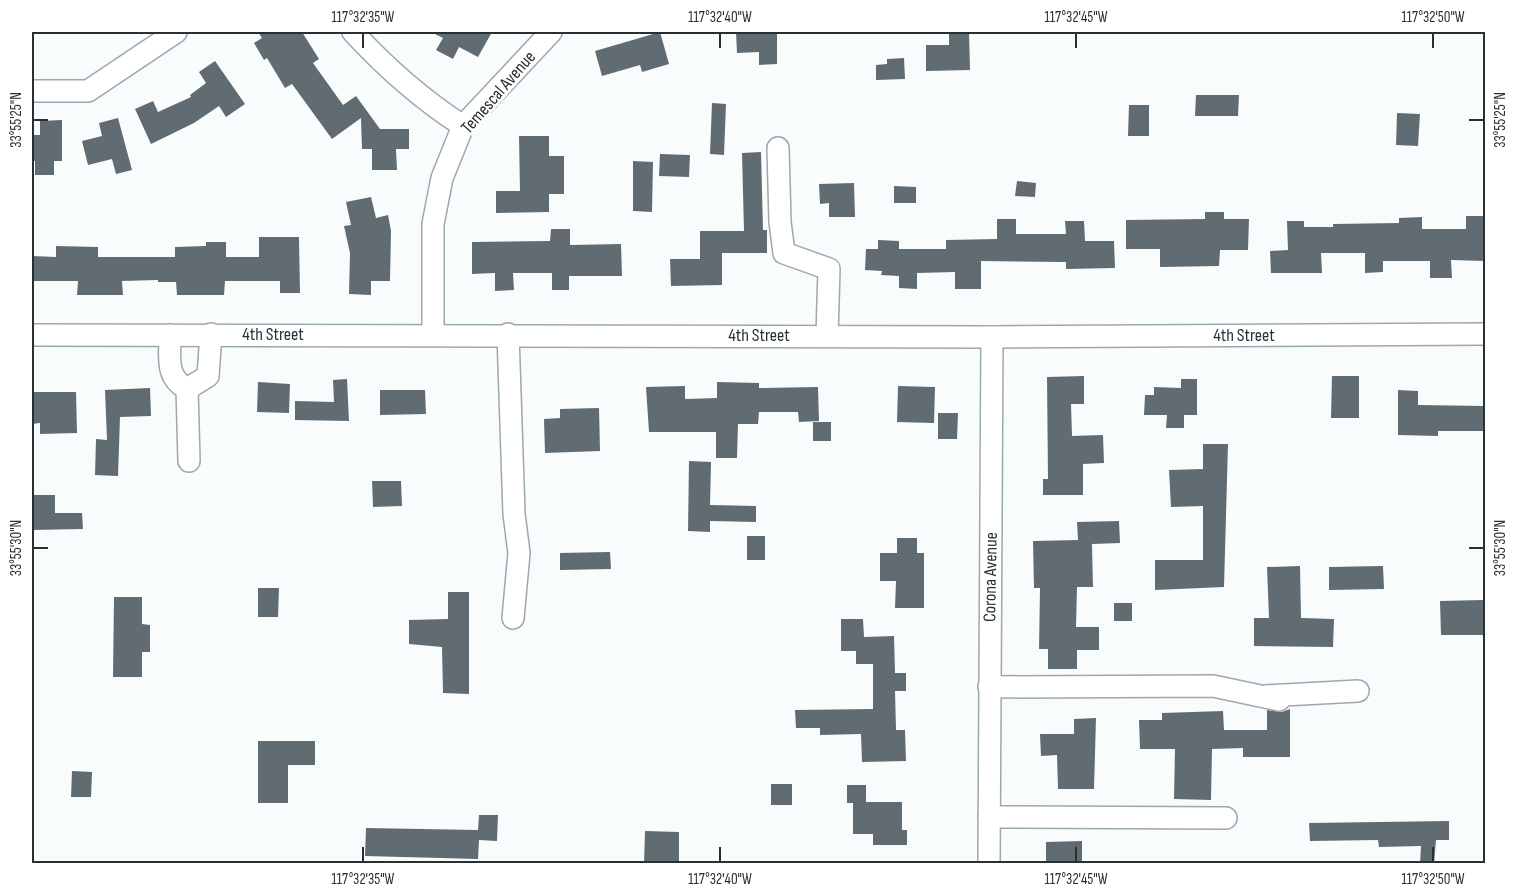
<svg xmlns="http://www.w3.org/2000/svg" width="1517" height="895" font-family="'Sofia Sans Condensed',sans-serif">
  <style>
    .building { fill: #606b72 }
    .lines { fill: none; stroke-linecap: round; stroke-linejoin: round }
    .minor-casing { stroke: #9ca8af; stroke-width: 24 }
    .minor { stroke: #fff; stroke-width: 21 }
    .ticks { fill: none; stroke: #2a2f32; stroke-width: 2 }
    .labels { text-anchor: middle; stroke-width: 6; stroke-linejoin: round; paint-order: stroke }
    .street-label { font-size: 18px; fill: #2a2f32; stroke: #fff }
    .neatline { fill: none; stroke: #2a2f32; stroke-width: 2 }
    .ticks-label { font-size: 15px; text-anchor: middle; fill: #2a2f32 }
  </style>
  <rect width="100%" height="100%" fill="#f9fcfd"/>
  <g class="building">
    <polygon points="258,32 302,32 319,59 313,63 343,105 356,96 380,129 409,129 409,149 396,149 397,170 372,170 372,149 362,149 361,118 332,139 292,84 285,88 267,58 264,60 254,43 262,38"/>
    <polygon points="431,32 492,32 478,57 459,47 453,59 436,50 443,38"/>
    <polygon points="660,32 669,64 642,72 640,65 602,76 595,51"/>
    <polygon points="736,32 777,32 777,64 759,65 759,52 737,53"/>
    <polygon points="949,32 969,32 970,70 926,71 926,45 949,45"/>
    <polygon points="904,58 905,79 876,80 876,65 887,64 887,59"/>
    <polygon points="215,61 245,104 226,117 219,106 194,123 151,144 135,109 153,101 158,112 191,97 190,95 206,83 199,72"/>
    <polygon points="1196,95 1239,95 1238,116 1195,116"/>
    <polygon points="712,103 726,104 724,155 710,154"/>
    <polygon points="1129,105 1149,105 1149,136 1128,136"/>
    <polygon points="1397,113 1420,114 1418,146 1396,145"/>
    <polygon points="118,118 132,170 116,174 112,159 88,165 82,141 102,136 99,123"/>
    <polygon points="62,120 62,161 54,161 54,175 35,175 35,161 32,161 32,135 40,135 40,121"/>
    <polygon points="519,136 549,136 549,156 564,156 564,194 549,194 549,212 496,213 496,191 520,191"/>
    <polygon points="761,152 763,230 767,230 767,253 722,253 722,285 671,286 670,259 700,259 700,231 744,231 742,153"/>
    <polygon points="660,154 690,155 689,177 659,176"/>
    <polygon points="633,161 653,162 652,212 633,211"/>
    <polygon points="1017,181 1036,183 1035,197 1015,196"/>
    <polygon points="854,183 855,217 829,217 829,203 820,204 819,184"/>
    <polygon points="894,186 916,187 916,203 894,203"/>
    <polygon points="371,197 376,218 388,215 391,231 390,281 371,281 371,295 349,294 350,253 344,226 351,225 346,202"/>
    <polygon points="1205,212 1224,212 1224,219 1249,219 1248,250 1220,250 1219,266 1160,267 1160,249 1126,249 1126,220 1205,219"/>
    <polygon points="1466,216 1485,216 1485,261 1451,260 1452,278 1430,278 1430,261 1383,261 1383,272 1365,273 1365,253 1321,253 1322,273 1271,273 1270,251 1288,250 1287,221 1304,221 1304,227 1333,227 1333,224 1399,223 1399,218 1422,217 1422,229 1466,229"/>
    <polygon points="997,219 1016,219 1016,234 1066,234 1065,221 1084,221 1085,241 1114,241 1115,268 1066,269 1066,262 981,261 981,289 955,289 955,272 917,273 917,289 899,288 899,276 881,275 882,271 865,270 866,249 878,249 878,240 899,241 899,249 946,249 946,240 997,239"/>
    <polygon points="551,229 570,229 570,245 621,244 622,276 569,276 569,290 552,290 552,273 513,273 514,290 495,291 495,273 472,274 472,242 550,241"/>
    <polygon points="259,237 299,237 300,293 280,293 280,281 225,281 224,295 177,295 176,282 158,282 158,280 122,281 123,295 77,295 78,281 32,281 32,256 56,257 56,246 98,247 98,257 175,257 175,247 206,246 206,242 226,242 226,257 259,257"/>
    <polygon points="1084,376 1084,404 1071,404 1072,436 1103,435 1104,463 1083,464 1083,495 1043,495 1043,479 1048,479 1047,377"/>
    <polygon points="1332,376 1359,376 1359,418 1331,418"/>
    <polygon points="347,379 349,421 295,420 295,401 334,402 333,380"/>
    <polygon points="1181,379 1197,379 1197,415 1184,415 1184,428 1166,428 1167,415 1144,415 1145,395 1154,395 1154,387 1181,388"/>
    <polygon points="258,382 290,384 289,413 257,412"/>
    <polygon points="717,382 759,383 759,388 818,387 819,421 799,422 798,412 759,412 758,424 738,424 737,458 716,458 716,432 649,432 646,387 685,386 685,399 717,398"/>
    <polygon points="898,386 935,387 934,423 897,422"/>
    <polygon points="150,388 151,416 120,417 118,476 95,475 96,439 107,440 105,390"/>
    <polygon points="380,390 425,390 426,414 380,415"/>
    <polygon points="1398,390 1418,391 1418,405 1485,406 1485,431 1438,431 1438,436 1398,435"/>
    <polygon points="32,392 76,392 77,433 40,434 40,423 32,424"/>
    <polygon points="599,408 600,451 545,453 544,419 560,418 560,409"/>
    <polygon points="938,413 958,413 957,439 938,439"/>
    <rect x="813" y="422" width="18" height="19"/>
    <polygon points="1203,444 1228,444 1224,587 1155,590 1155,560 1203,560 1203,506 1171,507 1169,470 1203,469"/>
    <polygon points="689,461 711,462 710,505 756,506 756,522 710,521 710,532 688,531"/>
    <polygon points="372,481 401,481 402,506 373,507"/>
    <polygon points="32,495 55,495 55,513 82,513 83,529 32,530"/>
    <polygon points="1119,521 1120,543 1092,544 1093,587 1077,587 1076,627 1099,627 1099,650 1077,650 1077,669 1048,669 1048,649 1039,649 1040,588 1034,588 1033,541 1078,540 1077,522"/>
    <rect x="747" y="536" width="18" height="24"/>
    <polygon points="897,538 917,538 917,553 924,553 924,608 895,608 896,581 880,581 880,553 897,553"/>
    <polygon points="610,552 611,569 560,570 560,553"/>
    <polygon points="1300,566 1301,618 1334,619 1333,647 1254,646 1254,618 1269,618 1267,567"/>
    <polygon points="1383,566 1384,589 1329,590 1329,567"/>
    <polygon points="258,588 279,588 278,617 258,617"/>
    <polygon points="448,592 469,592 469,694 443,693 442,647 409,644 409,620 448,619"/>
    <polygon points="114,597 142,597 142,624 150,625 150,652 142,652 142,677 113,677"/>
    <polygon points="1483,600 1484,635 1441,635 1440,601"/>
    <rect x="1114" y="603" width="18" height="18"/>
    <polygon points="841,619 863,619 864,637 894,636 895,673 906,673 906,691 895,691 896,730 905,730 906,761 862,762 861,734 820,735 820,728 796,728 795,710 873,709 873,664 856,664 856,651 841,651"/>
    <polygon points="1290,709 1290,757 1243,757 1243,748 1212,749 1211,800 1174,799 1175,749 1140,749 1139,720 1162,720 1162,713 1223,711 1224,730 1267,730 1267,710 1282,712"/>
    <polygon points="1096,718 1094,789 1058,789 1057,755 1041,756 1040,734 1074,734 1074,719"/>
    <polygon points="258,741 315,741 315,765 288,765 288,803 258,803"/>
    <polygon points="72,771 92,772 91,797 71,797"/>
    <rect x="771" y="784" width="21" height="21"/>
    <polygon points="847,785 866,785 866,802 902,802 902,830 907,830 907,845 873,845 873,834 853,834 853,803 847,803"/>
    <polygon points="479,815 498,815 497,841 479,840 478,859 365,856 366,828 478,830"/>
    <polygon points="1449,821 1449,840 1436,840 1434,864 1420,864 1421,846 1379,847 1378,840 1310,841 1309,823"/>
    <polygon points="645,831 679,832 679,864 644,864"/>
    <polygon points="1082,841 1082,864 1046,864 1046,842"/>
  </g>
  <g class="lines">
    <defs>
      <g id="minor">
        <path d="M353,32c34,37 68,67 110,94"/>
        <polyline points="32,91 88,91 176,32"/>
        <polyline points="778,148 780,222 784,253 829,269 827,336"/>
        <polyline points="433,334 433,224 442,178 463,126 551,32"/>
        <polyline points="508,334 514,514 519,553 513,618"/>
        <polyline points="32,335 992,337 1486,334"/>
        <path d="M170,335c0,22 -5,42 17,54l2,72"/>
        <polyline points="187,389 208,376 211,334"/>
        <polyline points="989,687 1213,686 1279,700"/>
        <polyline points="1265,696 1358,691"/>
        <polyline points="989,817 1226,818"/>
        <polyline points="989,864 992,337"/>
      </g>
    </defs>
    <use href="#minor" class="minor-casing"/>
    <use href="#minor" class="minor"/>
  </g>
  <path class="ticks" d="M363,33v15M720,33v15M1076,33v15M1433,33v15M33,120h15M1469,120h15M33,548h15M1469,548h15M363,847v15M720,847v15M1076,847v15M1433,847v15"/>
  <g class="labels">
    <g class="street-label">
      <text transform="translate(498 92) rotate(-49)" y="6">Temescal Avenue</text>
      <text x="273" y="340">4th Street</text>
      <text x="759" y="341">4th Street</text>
      <text x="1244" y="341">4th Street</text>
      <text transform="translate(990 577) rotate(-89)" y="6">Corona Avenue</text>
    </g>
  </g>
  <rect width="1517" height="895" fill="none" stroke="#ffffff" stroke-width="66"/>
  <rect x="33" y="33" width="1451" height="829" class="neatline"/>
  <g class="ticks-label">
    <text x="363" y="22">117°32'35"W</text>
    <text x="720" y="22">117°32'40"W</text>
    <text x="1076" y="22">117°32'45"W</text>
    <text x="1433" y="22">117°32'50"W</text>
    <text transform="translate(1500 120) rotate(-90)" y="5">33°55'25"N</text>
    <text transform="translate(16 120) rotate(-90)" y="5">33°55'25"N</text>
    <text transform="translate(1500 548) rotate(-90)" y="5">33°55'30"N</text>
    <text transform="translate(16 548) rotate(-90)" y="5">33°55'30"N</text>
    <text x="363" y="884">117°32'35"W</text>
    <text x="720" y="884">117°32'40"W</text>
    <text x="1076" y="884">117°32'45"W</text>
    <text x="1433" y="884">117°32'50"W</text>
  </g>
</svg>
